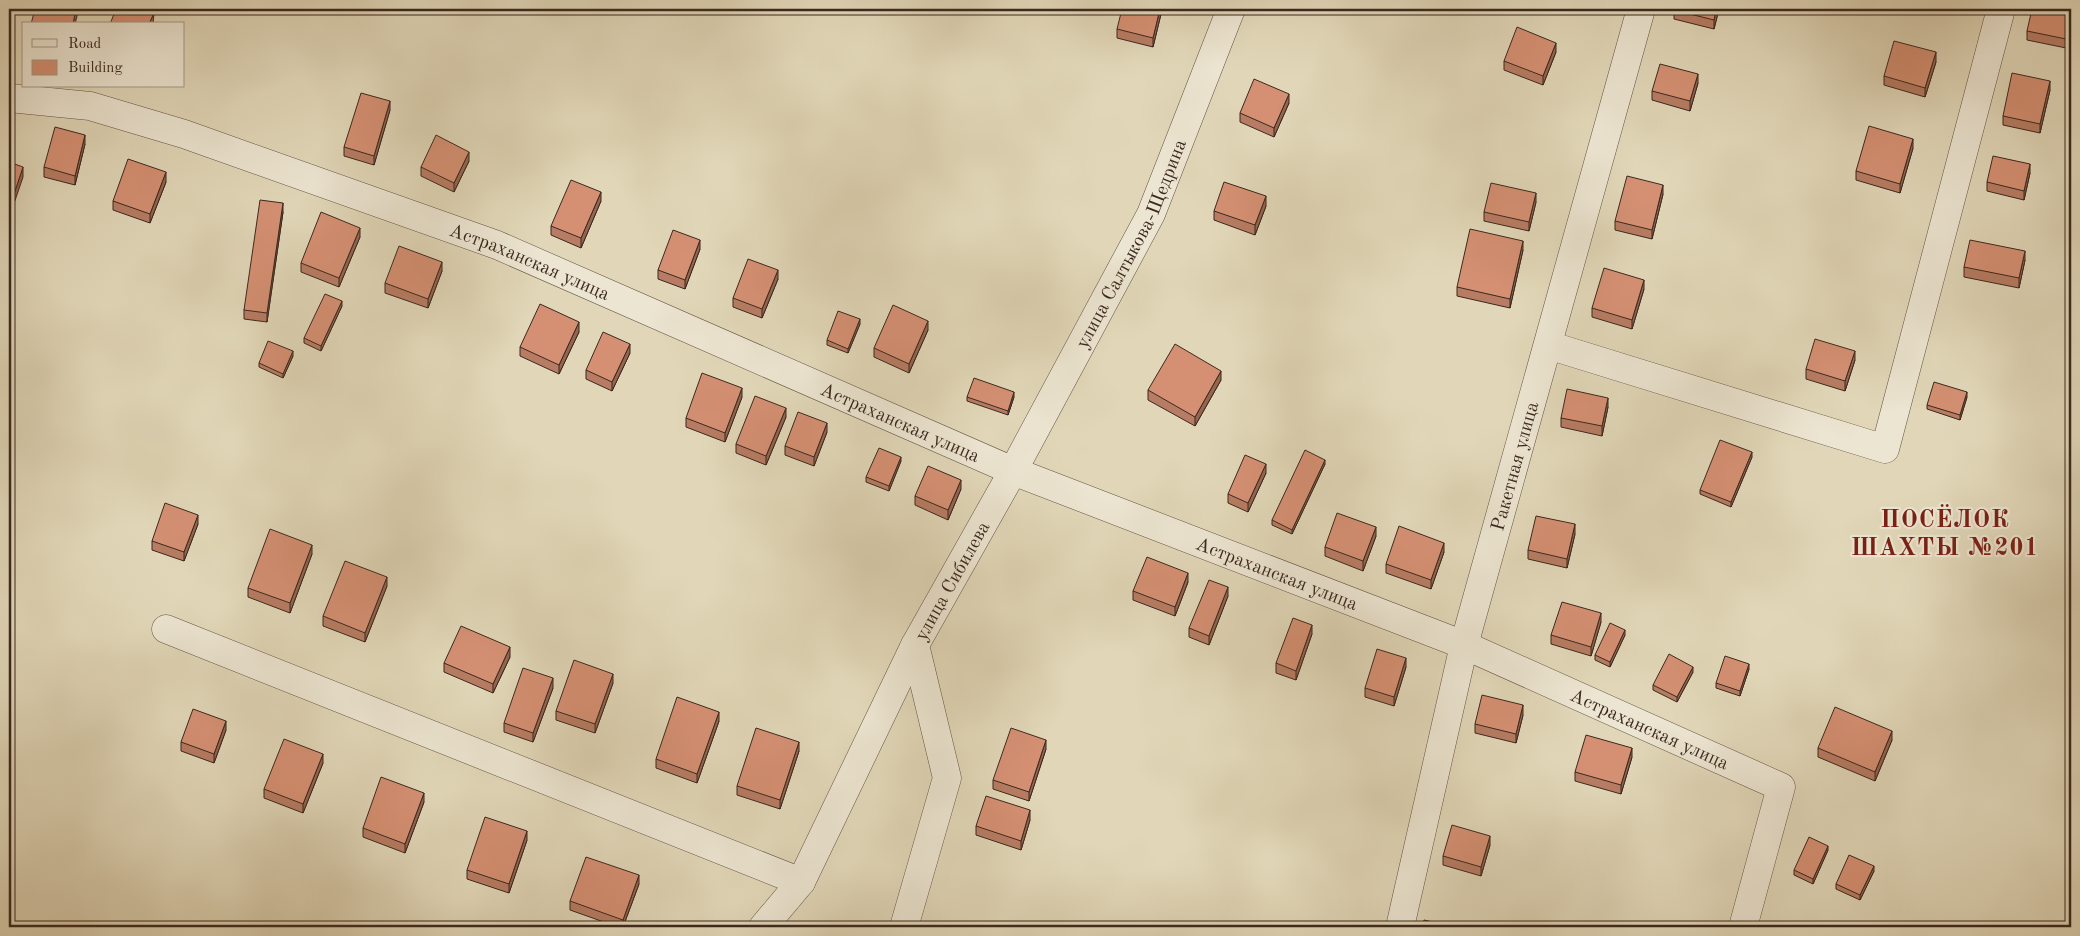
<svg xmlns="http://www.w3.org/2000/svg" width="2080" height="936" font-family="'Old Standard TT',serif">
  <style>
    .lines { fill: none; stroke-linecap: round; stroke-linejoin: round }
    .minor-casing { stroke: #645445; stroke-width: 29 }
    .minor { stroke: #ece5d1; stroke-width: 28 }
    .wall { fill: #b77c63; stroke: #3b281f }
    .shaded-wall { fill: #956550; stroke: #3b281f }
    .building { fill: #d59073; stroke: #3b281f }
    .labels { text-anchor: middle; stroke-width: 4.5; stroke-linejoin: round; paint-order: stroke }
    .street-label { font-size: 19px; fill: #3b281f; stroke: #ece5d1 }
    .district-label { font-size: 24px; font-weight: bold; letter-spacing: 1px; fill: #7a1f14; stroke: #ece5d1 }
  </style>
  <rect width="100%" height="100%" fill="#e1d7b8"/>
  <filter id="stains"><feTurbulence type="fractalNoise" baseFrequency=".004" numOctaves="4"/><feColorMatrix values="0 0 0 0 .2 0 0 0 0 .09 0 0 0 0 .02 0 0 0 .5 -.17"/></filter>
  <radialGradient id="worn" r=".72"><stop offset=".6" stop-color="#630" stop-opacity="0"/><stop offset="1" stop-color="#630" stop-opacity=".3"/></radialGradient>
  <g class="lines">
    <defs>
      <g id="minor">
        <path id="s1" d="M9,98l81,8 94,28 313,111 516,226 451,174 317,142 -38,140"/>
        <polyline points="1548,345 1885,449 2001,9"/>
        <polyline points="166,629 801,882"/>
        <polyline points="763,927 801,882 915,645"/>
        <path id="s2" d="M904,927l43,-149 -32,-133 98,-174 138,-257 80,-205"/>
        <path id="s3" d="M1400,927l64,-282 177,-636"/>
      </g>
    </defs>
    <use href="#minor" class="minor-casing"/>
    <use href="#minor" class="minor"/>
  </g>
  <g class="wall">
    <polygon points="1161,9 1161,14 1153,47 1117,38 1117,29"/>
    <polygon points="1719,9 1714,29 1674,19 1674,10"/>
    <polygon points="2071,9 2071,49 2027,40 2027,31"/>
    <polygon points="1556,52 1543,85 1504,70 1504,61"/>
    <polygon points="1936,62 1925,97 1884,85 1884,76"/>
    <polygon points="1698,83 1690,111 1652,100 1652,91"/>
    <polygon points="2050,90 2040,133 2003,125 2003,116"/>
    <polygon points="1289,103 1274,137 1240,122 1240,113"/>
    <polygon points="390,110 374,165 344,156 344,147"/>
    <polygon points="85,144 75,185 44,177 44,167"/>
    <polygon points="1913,148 1900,193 1856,180 1856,171"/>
    <polygon points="469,161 454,192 421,176 421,167"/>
    <polygon points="2030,173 2024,200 1987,191 1987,182"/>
    <polygon points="166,182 150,223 113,210 113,201"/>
    <polygon points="1663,194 1652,239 1615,230 1615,221"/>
    <polygon points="601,201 581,248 551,235 551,226"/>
    <polygon points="1536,202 1529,231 1484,221 1484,212"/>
    <polygon points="1266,206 1255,235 1214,220 1214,211"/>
    <polygon points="283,212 267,322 244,319 244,310"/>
    <polygon points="360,237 339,287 301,272 301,263"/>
    <polygon points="700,249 685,289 658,279 658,270"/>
    <polygon points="1523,250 1510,308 1457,296 1457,287"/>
    <polygon points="2025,260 2019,288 1964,277 1964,267"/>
    <polygon points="442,271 428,308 385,293 385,283"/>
    <polygon points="778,279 762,318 733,307 733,298"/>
    <polygon points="1644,289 1632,329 1592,317 1592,308"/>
    <polygon points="342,306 321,351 304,343 304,338"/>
    <polygon points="860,324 848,353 827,345 827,340"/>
    <polygon points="928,330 909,373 874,357 874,348"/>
    <polygon points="579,332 559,374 520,356 520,347"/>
    <polygon points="630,353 612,391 586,379 586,370"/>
    <polygon points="293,356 283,378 259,367 259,363"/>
    <polygon points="1855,360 1845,391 1806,379 1806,369"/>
    <polygon points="1221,380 1195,426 1148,400 1148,390"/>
    <polygon points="742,397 725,442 686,427 686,418"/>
    <polygon points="967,397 1014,397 1008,415 967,401"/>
    <polygon points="1967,397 1960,420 1927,409 1927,405"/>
    <polygon points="1608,407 1602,436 1561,427 1561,418"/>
    <polygon points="786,417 766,465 736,453 736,444"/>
    <polygon points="827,432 814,466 785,455 785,446"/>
    <polygon points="1752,457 1731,507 1700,494 1700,490"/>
    <polygon points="901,461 889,491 866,482 866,477"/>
    <polygon points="1325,464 1292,534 1272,525 1272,520"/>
    <polygon points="1266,473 1248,512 1228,503 1228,494"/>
    <polygon points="961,489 948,520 915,505 915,496"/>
    <polygon points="198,524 184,561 152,550 152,541"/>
    <polygon points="1575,534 1567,568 1528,559 1528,550"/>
    <polygon points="1376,536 1363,571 1325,556 1325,547"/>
    <polygon points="1444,552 1431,589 1386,573 1386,564"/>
    <polygon points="312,554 290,613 248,597 248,588"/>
    <polygon points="1188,582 1175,616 1133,600 1133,591"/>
    <polygon points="387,586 365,642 323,626 323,616"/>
    <polygon points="1228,596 1209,645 1189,637 1189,628"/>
    <polygon points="1601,622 1591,656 1551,644 1551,635"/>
    <polygon points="1312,634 1296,680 1276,673 1276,663"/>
    <polygon points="1625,635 1610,667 1595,660 1595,655"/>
    <polygon points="510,657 493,693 444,672 444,663"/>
    <polygon points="1406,667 1394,706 1365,697 1365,688"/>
    <polygon points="1749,669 1740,696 1716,688 1716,683"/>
    <polygon points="1693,672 1677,702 1653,690 1653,685"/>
    <polygon points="613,683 595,733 556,720 556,711"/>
    <polygon points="553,688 533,742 504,732 504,723"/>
    <polygon points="1523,715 1516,743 1475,733 1475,724"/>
    <polygon points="719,721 697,783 656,768 656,759"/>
    <polygon points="226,730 214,763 181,751 181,742"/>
    <polygon points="1892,740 1875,781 1818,757 1818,748"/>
    <polygon points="1046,749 1029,801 993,789 993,780"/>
    <polygon points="799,751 780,809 737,795 737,786"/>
    <polygon points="1632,757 1621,794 1575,781 1575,772"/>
    <polygon points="323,763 303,813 264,798 264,789"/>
    <polygon points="424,802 405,853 363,837 363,828"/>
    <polygon points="1030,820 1021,850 976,835 976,826"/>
    <polygon points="527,840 509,893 467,879 467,870"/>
    <polygon points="1490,845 1481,876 1443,865 1443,856"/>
    <polygon points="1828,850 1813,884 1794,875 1794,870"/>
    <polygon points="1874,871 1860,900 1836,889 1836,884"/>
    <polygon points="639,884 623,927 618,927 570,910 570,901"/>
  </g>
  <g class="shaded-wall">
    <polygon points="76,9 78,9 78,12 75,24 73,24"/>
    <polygon points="1160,9 1161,9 1161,14 1153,47 1153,38"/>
    <polygon points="1716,9 1719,9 1714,29 1714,20"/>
    <polygon points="154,13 153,24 149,24"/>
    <polygon points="1556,43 1556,52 1543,85 1543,76"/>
    <polygon points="1936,52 1936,62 1925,97 1925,88"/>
    <polygon points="1698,74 1698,83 1690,111 1690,101"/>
    <polygon points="2050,81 2050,90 2040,133 2040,124"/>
    <polygon points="1289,94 1289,103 1274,137 1274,128"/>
    <polygon points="390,101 390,110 374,165 374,156"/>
    <polygon points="85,135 85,144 75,185 75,176"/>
    <polygon points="1913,139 1913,148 1900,193 1900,184"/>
    <polygon points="469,152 469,161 454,192 454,183"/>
    <polygon points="2030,164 2030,173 2024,200 2024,191"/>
    <polygon points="23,167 23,177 9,218 9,209"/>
    <polygon points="166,172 166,182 150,223 150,214"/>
    <polygon points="1663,185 1663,194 1652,239 1652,230"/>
    <polygon points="601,192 601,201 581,248 581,238"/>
    <polygon points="1536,193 1536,202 1529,231 1529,222"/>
    <polygon points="1266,196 1266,206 1255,235 1255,225"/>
    <polygon points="283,203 283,212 267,322 267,313"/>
    <polygon points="360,228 360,237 339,287 339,278"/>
    <polygon points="700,240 700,249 685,289 685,280"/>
    <polygon points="1523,241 1523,250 1510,308 1510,299"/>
    <polygon points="2025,251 2025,260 2019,288 2019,278"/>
    <polygon points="442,262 442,271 428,308 428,299"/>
    <polygon points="778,270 778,279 762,318 762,309"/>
    <polygon points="1644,280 1644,289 1632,329 1632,320"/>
    <polygon points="342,301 342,306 321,351 321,346"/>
    <polygon points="860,319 860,324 848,353 848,349"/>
    <polygon points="928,321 928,330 909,373 909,364"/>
    <polygon points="579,322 579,332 559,374 559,365"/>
    <polygon points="630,344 630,353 612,391 612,382"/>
    <polygon points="293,351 293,356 283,378 283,374"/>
    <polygon points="1855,351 1855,360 1845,391 1845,381"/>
    <polygon points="1221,371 1221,380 1195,426 1195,417"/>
    <polygon points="742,388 742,397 725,442 725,433"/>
    <polygon points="1014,392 1014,397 1008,415 1008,411"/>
    <polygon points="1967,392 1967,397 1960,420 1960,415"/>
    <polygon points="1608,398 1608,407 1602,436 1602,426"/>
    <polygon points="786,408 786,417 766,465 766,456"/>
    <polygon points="827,423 827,432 814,466 814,457"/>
    <polygon points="1752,452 1752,457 1731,507 1731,502"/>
    <polygon points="901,457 901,461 889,491 889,486"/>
    <polygon points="1325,460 1325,464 1292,534 1292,530"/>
    <polygon points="1266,464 1266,473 1248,512 1248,503"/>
    <polygon points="961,480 961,489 948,520 948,510"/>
    <polygon points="198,515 198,524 184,561 184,552"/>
    <polygon points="1575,524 1575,534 1567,568 1567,559"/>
    <polygon points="1376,527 1376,536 1363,571 1363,561"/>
    <polygon points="1444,543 1444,552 1431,589 1431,580"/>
    <polygon points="312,545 312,554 290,613 290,603"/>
    <polygon points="1188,573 1188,582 1175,616 1175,607"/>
    <polygon points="387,577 387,586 365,642 365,633"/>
    <polygon points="1228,587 1228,596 1209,645 1209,636"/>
    <polygon points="1601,613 1601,622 1591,656 1591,647"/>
    <polygon points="1312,625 1312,634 1296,680 1296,671"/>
    <polygon points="1625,630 1625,635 1610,667 1610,662"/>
    <polygon points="510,647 510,657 493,693 493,684"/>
    <polygon points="1406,658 1406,667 1394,706 1394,697"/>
    <polygon points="1749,664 1749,669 1740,696 1740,691"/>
    <polygon points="1693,667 1693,672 1677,702 1677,697"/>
    <polygon points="613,674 613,683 595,733 595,724"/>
    <polygon points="553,678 553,688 533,742 533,733"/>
    <polygon points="1523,705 1523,715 1516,743 1516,734"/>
    <polygon points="719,712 719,721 697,783 697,774"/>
    <polygon points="226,721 226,730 214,763 214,754"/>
    <polygon points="1892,731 1892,740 1875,781 1875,772"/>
    <polygon points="1046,740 1046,749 1029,801 1029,792"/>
    <polygon points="799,742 799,751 780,809 780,800"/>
    <polygon points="1632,748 1632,757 1621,794 1621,785"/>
    <polygon points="323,754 323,763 303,813 303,804"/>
    <polygon points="424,793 424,802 405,853 405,844"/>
    <polygon points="1030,810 1030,820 1021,850 1021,841"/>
    <polygon points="527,831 527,840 509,893 509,884"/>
    <polygon points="1490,836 1490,845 1481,876 1481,867"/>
    <polygon points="1828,846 1828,850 1813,884 1813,879"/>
    <polygon points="1874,866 1874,871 1860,900 1860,895"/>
    <polygon points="639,875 639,884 623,927 623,920"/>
  </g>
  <g class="building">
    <polygon points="35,9 76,9 73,24 31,24"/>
    <polygon points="116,9 144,9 154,13 149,24 110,24"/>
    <polygon points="1122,9 1160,9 1153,38 1117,29"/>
    <polygon points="1675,9 1716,9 1714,20 1674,10"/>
    <polygon points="2032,9 2071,9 2071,40 2027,31"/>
    <polygon points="1517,27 1556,43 1543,76 1504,61"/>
    <polygon points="1894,41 1936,52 1925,88 1884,76"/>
    <polygon points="1660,64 1698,74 1690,101 1652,91"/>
    <polygon points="2012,73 2050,81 2040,124 2003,116"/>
    <polygon points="1254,79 1289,94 1274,128 1240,113"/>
    <polygon points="361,93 390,101 374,156 344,147"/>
    <polygon points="1869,126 1913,139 1900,184 1856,171"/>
    <polygon points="55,127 85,135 75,176 44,167"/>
    <polygon points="436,135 469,152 454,183 421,167"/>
    <polygon points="1993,156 2030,164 2024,191 1987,182"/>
    <polygon points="128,159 166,172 150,214 113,201"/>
    <polygon points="9,162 23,167 9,209"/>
    <polygon points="1627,176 1663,185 1652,230 1615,221"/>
    <polygon points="571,180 601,192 581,238 551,226"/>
    <polygon points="1224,182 1266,196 1255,225 1214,211"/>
    <polygon points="1491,183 1536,193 1529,222 1484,212"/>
    <polygon points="260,200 283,203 267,313 244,310"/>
    <polygon points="321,212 360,228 339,278 301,263"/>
    <polygon points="1470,229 1523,241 1510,299 1457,287"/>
    <polygon points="673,230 700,240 685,280 658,270"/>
    <polygon points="1970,240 2025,251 2019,278 1964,267"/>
    <polygon points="399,246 442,262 428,299 385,283"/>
    <polygon points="748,259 778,270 762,309 733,298"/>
    <polygon points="1604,268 1644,280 1632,320 1592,308"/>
    <polygon points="325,294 342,301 321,346 304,338"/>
    <polygon points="540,304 579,322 559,365 520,347"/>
    <polygon points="893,305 928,321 909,364 874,348"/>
    <polygon points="838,311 860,319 848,349 827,340"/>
    <polygon points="603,332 630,344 612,382 586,370"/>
    <polygon points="1815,339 1855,351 1845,381 1806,369"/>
    <polygon points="268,341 293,351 283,374 259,363"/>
    <polygon points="1175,344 1221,371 1195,417 1148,390"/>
    <polygon points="702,373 742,388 725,433 686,418"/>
    <polygon points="974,378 1014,392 1008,411 967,397"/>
    <polygon points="1934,382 1967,392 1960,415 1927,405"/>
    <polygon points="1567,389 1608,398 1602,426 1561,418"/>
    <polygon points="755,396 786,408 766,456 736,444"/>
    <polygon points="798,412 827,423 814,457 785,446"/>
    <polygon points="1720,440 1752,452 1731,502 1700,490"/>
    <polygon points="879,448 901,457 889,486 866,477"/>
    <polygon points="1305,450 1325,460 1292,530 1272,520"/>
    <polygon points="1245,455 1266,464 1248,503 1228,494"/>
    <polygon points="928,466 961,480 948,510 915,496"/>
    <polygon points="165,503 198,515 184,552 152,541"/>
    <polygon points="1337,513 1376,527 1363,561 1325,547"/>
    <polygon points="1536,516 1575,524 1567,559 1528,550"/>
    <polygon points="1399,526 1444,543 1431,580 1386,564"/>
    <polygon points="270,529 312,545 290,603 248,588"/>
    <polygon points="1147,557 1188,573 1175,607 1133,591"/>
    <polygon points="345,561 387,577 365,633 323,616"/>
    <polygon points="1209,580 1228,587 1209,636 1189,628"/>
    <polygon points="1562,602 1601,613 1591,647 1551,635"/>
    <polygon points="1293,618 1312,625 1296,671 1276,663"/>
    <polygon points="1610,623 1625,630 1610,662 1595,655"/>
    <polygon points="461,626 510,647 493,684 444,663"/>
    <polygon points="1377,649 1406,658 1394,697 1365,688"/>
    <polygon points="1669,654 1693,667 1677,697 1653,685"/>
    <polygon points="1725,656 1749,664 1740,691 1716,683"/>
    <polygon points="574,660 613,674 595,724 556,711"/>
    <polygon points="523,668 553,678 533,733 504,723"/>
    <polygon points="1482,695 1523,705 1516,734 1475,724"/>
    <polygon points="677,697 719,712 697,774 656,759"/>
    <polygon points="1835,707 1892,731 1875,772 1818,748"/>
    <polygon points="193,709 226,721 214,754 181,742"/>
    <polygon points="756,728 799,742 780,800 737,786"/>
    <polygon points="1011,728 1046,740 1029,792 993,780"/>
    <polygon points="1586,735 1632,748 1621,785 1575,772"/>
    <polygon points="284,739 323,754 303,804 264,789"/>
    <polygon points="381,777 424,793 405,844 363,828"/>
    <polygon points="986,796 1030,810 1021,841 976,826"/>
    <polygon points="485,817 527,831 509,884 467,870"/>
    <polygon points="1452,825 1490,836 1481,867 1443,856"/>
    <polygon points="1809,837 1828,846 1813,879 1794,870"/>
    <polygon points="1849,855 1874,866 1860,895 1836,884"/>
    <polygon points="586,857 639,875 623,920 570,901"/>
    <polygon points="1424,920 1455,927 1422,927"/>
    <polygon points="1295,925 1304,927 1294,927"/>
  </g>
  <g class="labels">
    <g class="street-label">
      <text dy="7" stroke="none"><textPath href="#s2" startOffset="748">улица Салтыкова-Щедрина</textPath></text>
      <text dy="7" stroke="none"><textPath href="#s1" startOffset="548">Астраханская улица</textPath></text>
      <text dy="7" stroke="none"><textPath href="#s1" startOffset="952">Астраханская улица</textPath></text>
      <text dy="7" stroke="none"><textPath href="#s3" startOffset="475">Ракетная улица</textPath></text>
      <text dy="7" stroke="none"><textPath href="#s1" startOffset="1358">Астраханская улица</textPath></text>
      <text dy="7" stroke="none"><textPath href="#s2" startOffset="366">улица Сибилева</textPath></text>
      <text dy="7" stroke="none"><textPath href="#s1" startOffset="1762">Астраханская улица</textPath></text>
    </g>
    <g class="district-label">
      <text x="1945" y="527">ПОСЁЛОК<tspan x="1945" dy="28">ШАХТЫ №201</tspan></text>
    </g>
  </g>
  <rect width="2080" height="936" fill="none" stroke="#e1d7b8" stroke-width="30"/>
  <rect x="10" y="10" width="2060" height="916" fill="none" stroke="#3b281f" stroke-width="2.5"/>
  <rect x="15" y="15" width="2050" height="906" fill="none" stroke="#3b281f"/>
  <rect x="22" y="22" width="162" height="65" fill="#ece5d1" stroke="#a5998a"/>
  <rect x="32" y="39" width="25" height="8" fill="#ece5d1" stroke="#a5998a"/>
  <text x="68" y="48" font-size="15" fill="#3b281f">Road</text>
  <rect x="32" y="60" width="25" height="15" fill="#d59073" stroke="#a5998a"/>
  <text x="68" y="72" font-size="15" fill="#3b281f">Building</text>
  <rect width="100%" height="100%" filter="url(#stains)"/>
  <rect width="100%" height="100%" fill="url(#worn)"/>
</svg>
